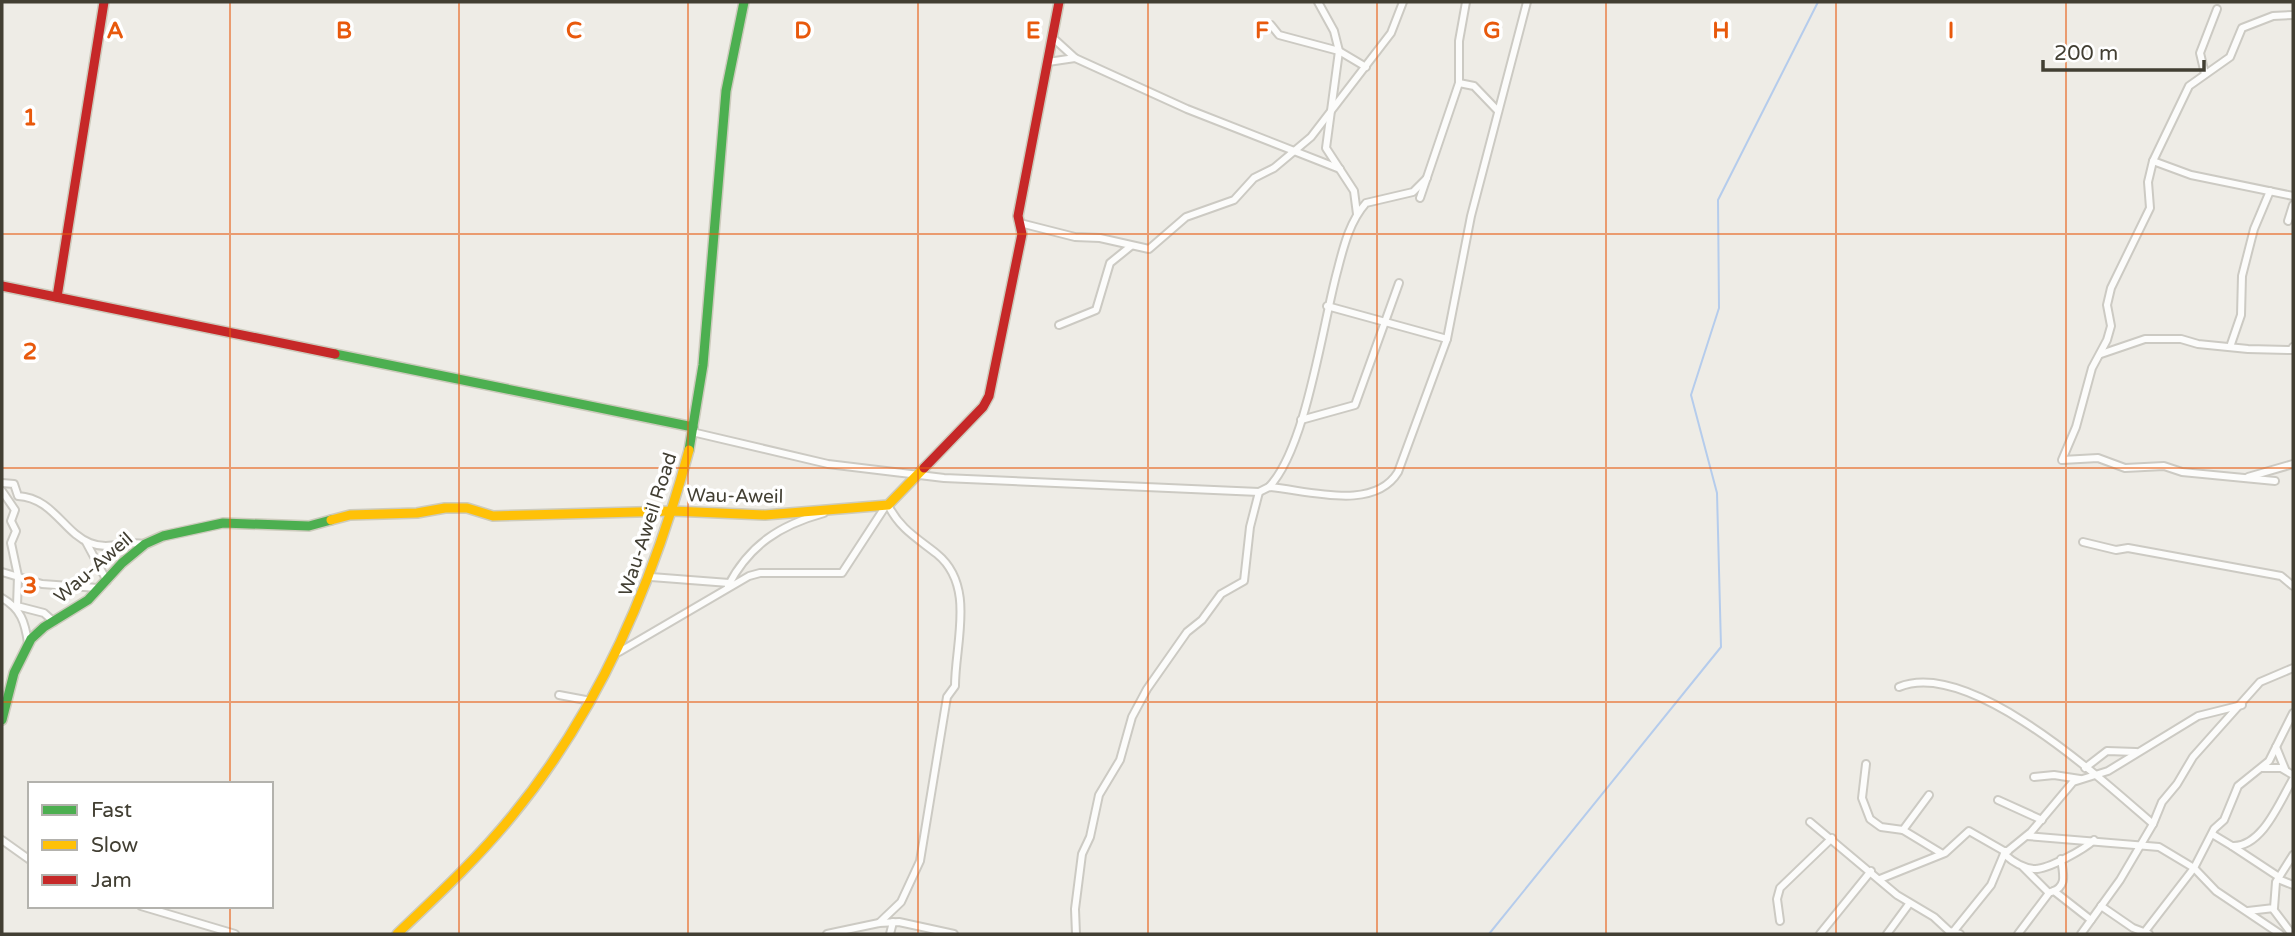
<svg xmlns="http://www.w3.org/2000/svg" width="2295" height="936" font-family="'Varela Round',sans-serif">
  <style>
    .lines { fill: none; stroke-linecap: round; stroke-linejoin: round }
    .stream { stroke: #b5ccec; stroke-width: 2 }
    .street-casing { stroke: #cccac3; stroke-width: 10 }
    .fast-casing { stroke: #cdcbbd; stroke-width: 12 }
    .slow-casing { stroke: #cdcbbd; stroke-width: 12 }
    .jam-casing { stroke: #cdcbbd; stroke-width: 12 }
    .street { stroke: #fcfcfb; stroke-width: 6 }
    .fast { stroke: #4caf50; stroke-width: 9 }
    .slow { stroke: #ffc107; stroke-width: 9 }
    .jam { stroke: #c62828; stroke-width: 9 }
    .grid { fill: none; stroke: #e8590c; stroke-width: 2; stroke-opacity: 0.55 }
    .labels { text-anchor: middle; stroke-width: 7; stroke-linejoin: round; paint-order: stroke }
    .street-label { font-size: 19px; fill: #423f33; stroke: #fff }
    .grid-label { font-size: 23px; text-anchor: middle; font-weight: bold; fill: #e8590c; stroke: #fff; stroke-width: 7; stroke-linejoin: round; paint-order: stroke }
  </style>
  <rect width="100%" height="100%" fill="#eeece6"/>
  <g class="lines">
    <polyline class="stream" points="1489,934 1721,647 1717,493 1691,395 1719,308 1718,200 1818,2"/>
    <defs>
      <g id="street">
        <polyline points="1318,2 1334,31 1339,51 1326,148 1354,191 1357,214"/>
        <polyline points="1271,25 1279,35 1339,51 1366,67"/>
        <polyline points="1052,37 1075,58 1187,109 1340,169"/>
        <polyline points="1048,62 1075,58"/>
        <polyline points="2205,74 2200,53 2217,9"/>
        <polyline points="1459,83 1474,86 1498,111"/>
        <polyline points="2153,161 2191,175 2293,196"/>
        <polyline points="1420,198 1459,83 1459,41 1466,2"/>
        <polyline points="2288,221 2293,205"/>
        <polyline points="1020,223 1075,237 1100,238 1149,249 1186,217 1234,200 1254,178 1274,168 1311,137 1391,33 1403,2"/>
        <polyline points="1327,306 1447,339"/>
        <polyline points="1059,325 1096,310 1110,263 1131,246"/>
        <polyline points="2230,347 2241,315 2242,276 2254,229 2270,191"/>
        <polyline points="2101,354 2145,339 2181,339 2198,344 2248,349 2291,350 2293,347"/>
        <polyline points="1301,420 1355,405 1399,283"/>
        <path d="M692,432l136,32 116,14 315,14 10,-5c38,3 105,25 129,-15l49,-133 24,-123 56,-214"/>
        <polyline points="2248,477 2293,464"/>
        <polyline points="2275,481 2182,472 2164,466 2125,468 2098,458 2062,460 2076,427 2092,368 2107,340 2111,326 2107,305 2111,288 2150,208 2148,182 2153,161 2189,86 2230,57 2242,28 2273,16 2293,15"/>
        <path d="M2,483l12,1 4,12c35,2 46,37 72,47 20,8 35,-3 54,1"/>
        <path d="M1269,487c37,-39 53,-159 68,-215 6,-23 12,-50 29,-69l47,-11 14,-14"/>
        <polyline points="2,491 15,510 11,521 16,531 11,543 18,576 17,606 44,613 54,622"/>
        <polyline points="86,542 107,581"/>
        <polyline points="2083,542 2116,550 2128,548 2281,576 2293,586"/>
        <polyline points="2,572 42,584 98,588"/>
        <polyline points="651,577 729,583"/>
        <path d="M728,586c21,-41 52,-61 96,-73"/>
        <path d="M2,598c19,11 23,24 26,45"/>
        <polyline points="619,652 749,576 760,573 842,573 885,507"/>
        <path d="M1899,687c71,-29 202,92 254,137"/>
        <polyline points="559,695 591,701"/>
        <polyline points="2276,747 2285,769"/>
        <polyline points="1866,764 1862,798 1870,819 1881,827 1903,830 1941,853"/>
        <polyline points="2085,768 2107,751 2136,752"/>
        <polyline points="2262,768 2281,768 2293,775"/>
        <polyline points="2034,777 2054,775 2080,779"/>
        <polyline points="1998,800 2042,820"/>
        <polyline points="1810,822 1897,895 1934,917 1949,931 1960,934"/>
        <polyline points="1903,830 1929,795"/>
        <path d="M2212,834l20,12c30,2 48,-45 61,-67"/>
        <polyline points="2027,836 2159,847 2194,868 2216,891 2280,934"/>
        <polyline points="2,840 30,860"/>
        <polyline points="2232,846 2279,877"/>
        <path d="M2004,854c9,8 18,14 30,15 13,1 51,-20 60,-29"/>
        <polyline points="1880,879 1945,853 1969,831 2004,851 2008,851"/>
        <polyline points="2278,879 2293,885"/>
        <polyline points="2054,891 2091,920"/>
        <path d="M2051,892c17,-5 12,-19 10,-33"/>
        <polyline points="141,906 235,934"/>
        <polyline points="2101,906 2133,928 2149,934"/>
        <polyline points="2273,909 2292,934"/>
        <polyline points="2248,911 2274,908 2276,882 2293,855"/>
        <polyline points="1780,921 1777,899 1780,888 1832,838"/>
        <path d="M879,923l22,-21 19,-41 27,-164 8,-11c0,-43 21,-100 -18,-132 -20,-16 -37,-25 -49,-49"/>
        <polyline points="1953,932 1991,885 2004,854 2031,832 2073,782 2108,771 2198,716 2242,705"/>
        <polyline points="827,934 879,923 899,922 954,934"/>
        <polyline points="890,934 893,922"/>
        <polyline points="1076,934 1075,909 1082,854 1090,837 1099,795 1120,760 1132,717 1147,689 1187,632 1202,620 1221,594 1244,581 1250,527 1259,492"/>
        <polyline points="1820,934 1871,871"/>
        <polyline points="1887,934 1909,904"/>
        <polyline points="2018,934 2049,893 2023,867"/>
        <polyline points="2081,934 2120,880 2153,824 2162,802 2177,784 2193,757 2260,682 2293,668"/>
        <polyline points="2143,934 2194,868 2214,829 2224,820 2238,786 2269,761 2293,713"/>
      </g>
      <g id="fast">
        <polyline points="335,354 693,427"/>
        <polyline points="689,450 703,365 726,91 744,2"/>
        <polyline points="2,720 14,673 31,639 44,627 88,600 122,563 145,544 163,536 223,523 309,526 331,520"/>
      </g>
      <g id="slow">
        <polyline points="331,520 350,515 417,513 445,508 467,508 493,516 673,511 765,515 888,505 924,468"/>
        <path d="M397,934c40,-38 80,-75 115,-118 88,-107 141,-233 177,-366"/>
      </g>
      <g id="jam">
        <polyline points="2,286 335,354"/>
        <polyline points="57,297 104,2"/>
        <polyline points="924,468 983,407 989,396 1022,234 1018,216 1059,2"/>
      </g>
    </defs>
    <use href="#street" class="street-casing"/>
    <use href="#fast" class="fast-casing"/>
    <use href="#slow" class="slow-casing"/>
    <use href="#jam" class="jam-casing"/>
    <use href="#street" class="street"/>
    <use href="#fast" class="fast"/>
    <use href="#slow" class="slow"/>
    <use href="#jam" class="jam"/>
  </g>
  <path class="grid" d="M230,2v782M459,2v932M688,2v932M918,2v932M1148,2v932M1377,2v932M1606,2v932M1836,2v932M2066,2v932M2,234h2291M2,468h2291M2,702h2291M230,906v28"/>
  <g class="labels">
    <g class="street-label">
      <text transform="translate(735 495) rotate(1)" y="7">Wau-Aweil</text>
      <text transform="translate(647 524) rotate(-72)" y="7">Wau-Aweil Road</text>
      <text transform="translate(93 567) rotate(-41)" y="7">Wau-Aweil</text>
    </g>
  </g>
  <g class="grid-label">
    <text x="115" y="38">A</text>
    <text x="344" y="38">B</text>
    <text x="574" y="38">C</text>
    <text x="803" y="38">D</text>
    <text x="1033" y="38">E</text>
    <text x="1262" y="38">F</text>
    <text x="1492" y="38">G</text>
    <text x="1721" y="38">H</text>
    <text x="1951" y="38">I</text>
    <text x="30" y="125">1</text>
    <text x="30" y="359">2</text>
    <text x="30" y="593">3</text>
  </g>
  <rect width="2295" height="936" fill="none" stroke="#423f33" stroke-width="7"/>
  <rect x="28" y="782" width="245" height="126" fill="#ffffff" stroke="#b3b2ad" stroke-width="2"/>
  <rect x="42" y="805" width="35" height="10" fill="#4caf50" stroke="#b3b2ad" stroke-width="2"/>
  <text x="91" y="817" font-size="21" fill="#423f33">Fast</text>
  <rect x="42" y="840" width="35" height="10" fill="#ffc107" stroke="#b3b2ad" stroke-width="2"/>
  <text x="91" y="852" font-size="21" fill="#423f33">Slow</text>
  <rect x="42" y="875" width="35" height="10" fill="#c62828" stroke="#b3b2ad" stroke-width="2"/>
  <text x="91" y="887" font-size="21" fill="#423f33">Jam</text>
  <path d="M2043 60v10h161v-10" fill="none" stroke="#423f33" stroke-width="3.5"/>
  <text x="2054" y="60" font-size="21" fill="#423f33" stroke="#ffffff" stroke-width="5" paint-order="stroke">200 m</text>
</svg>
